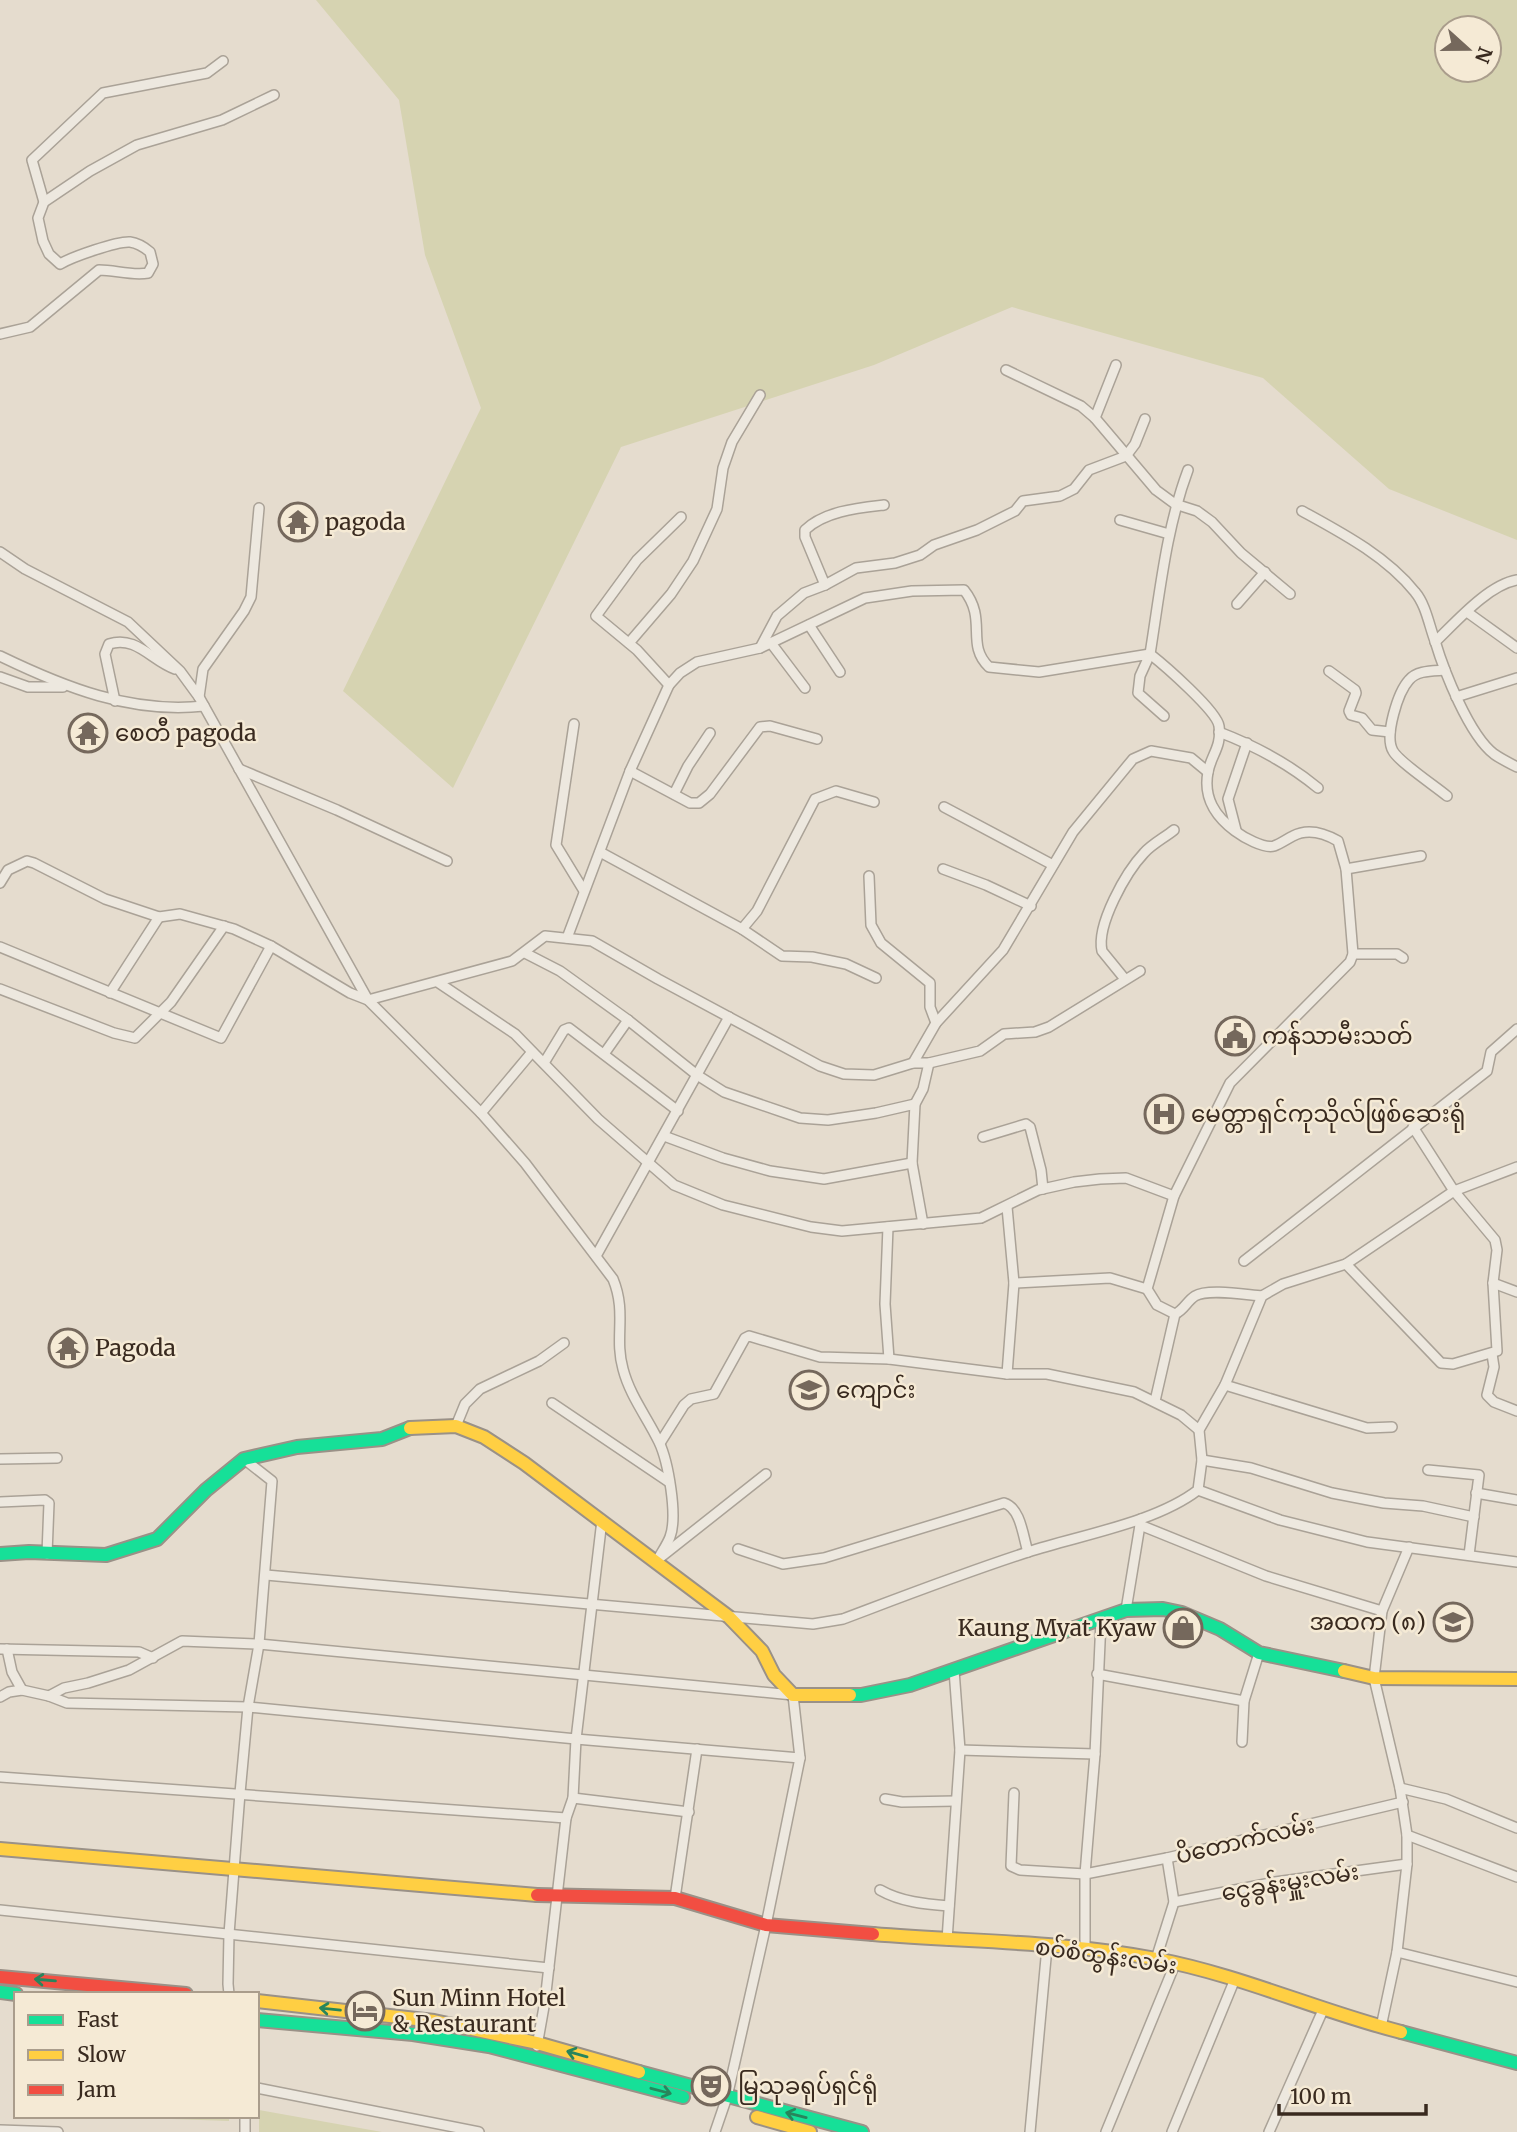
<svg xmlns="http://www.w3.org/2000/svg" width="1517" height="2132" font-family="Merriweather,'Noto Sans Myanmar',serif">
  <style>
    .green { fill: #d6d3b1; fill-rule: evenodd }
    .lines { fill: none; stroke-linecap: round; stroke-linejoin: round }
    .street-casing { stroke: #aaa297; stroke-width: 12 }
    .fast-casing { stroke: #9a9187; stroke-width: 16 }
    .slow-casing { stroke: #9a9187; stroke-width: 16 }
    .jam-casing { stroke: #9a9187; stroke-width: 16 }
    .street { stroke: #ede8df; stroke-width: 9 }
    .fast { stroke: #16e098; stroke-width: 12 }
    .slow { stroke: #ffcf43; stroke-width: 12 }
    .jam { stroke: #f24e42; stroke-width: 12 }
    .oneway { stroke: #28855c }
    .labels { text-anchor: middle; stroke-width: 5; stroke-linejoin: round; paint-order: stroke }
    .poi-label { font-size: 23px; fill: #392a1f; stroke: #f5ead5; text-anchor: start }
    .street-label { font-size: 23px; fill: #392a1f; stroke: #f5ead5 }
  </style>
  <rect width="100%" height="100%" fill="#e5dcce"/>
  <g class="green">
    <path d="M316,0h1201v540l-128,-51 -126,-111 -251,-71 -138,58 -253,82 -168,341 -110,-97 138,-283 -56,-153 -26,-155zM1447,28h42v42h-42z"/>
    <polygon points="259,2110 382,2132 259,2132"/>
    <polygon points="85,2116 229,2116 229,2121"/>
  </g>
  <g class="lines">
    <defs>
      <g id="street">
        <polyline points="44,202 32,160 103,93 207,73 223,61"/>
        <path d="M0,334l30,-7 69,-57c16,0 33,6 49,3l5,-9 -3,-12c-6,-5 -12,-9 -20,-10 -13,-1 -58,15 -70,22l-11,-10 -6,-13 -5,-23 6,-16 46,-31 47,-26 85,-25 52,-25"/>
        <polyline points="1006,370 1081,406 1095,418 1156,490 1175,504 1197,511 1212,522 1241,553 1290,594"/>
        <polyline points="1095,418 1116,365"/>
        <path d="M1188,470c-22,59 -28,122 -38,184 14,11 67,57 69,72 3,21 -8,29 -11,46 -5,26 7,44 27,59 8,6 29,18 39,15 6,-2 13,-7 19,-10 15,-8 31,-3 45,5l8,28 7,85 -3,8 -120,121 -56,113 -27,93 10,16 18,9c9,-4 12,-13 20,-18 13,-8 52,-1 67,0"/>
        <path d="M1302,511c40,22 84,45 113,81 11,13 14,33 20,49 9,30 34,94 59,113 7,5 15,9 23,13"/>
        <polyline points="1120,520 1169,534"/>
        <path d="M0,552l25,17 103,53 52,49 19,26 169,303 113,113 44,50 88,116c14,34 1,58 10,90 7,27 24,48 36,73 9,19 19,74 11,95 -3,8 -9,16 -13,24"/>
        <path d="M825,585l-20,-48v-7c20,-19 53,-22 79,-25"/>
        <polyline points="1237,604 1265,572"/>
        <polyline points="1467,612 1517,648"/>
        <polyline points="809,625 840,672"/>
        <path d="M1435,642c21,-20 53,-57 82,-62"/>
        <polyline points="629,643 671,594 693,561 717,509 723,468 732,442 760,395"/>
        <polyline points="771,643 805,688"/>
        <polyline points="760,648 777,616 804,593 825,585 856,568 895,563 920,555 934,545 977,530 1015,511 1023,501 1060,496 1074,489 1089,470 1126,456 1135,444 1145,419"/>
        <path d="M0,656c64,31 131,58 204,50"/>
        <path d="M1445,670c-12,1 -28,0 -36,10 -11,12 -25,56 -16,71 6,11 42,35 54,45"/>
        <polyline points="1329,671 1355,690 1356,693 1349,711 1351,715 1362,718 1372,730 1390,732"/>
        <polyline points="0,677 28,687 63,687"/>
        <polyline points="669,685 637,650 596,616 637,560 681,517"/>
        <polyline points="199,697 203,669 244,611 251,597 259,508"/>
        <polyline points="1456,697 1517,678"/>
        <path d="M115,701l-10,-47 4,-10c27,-9 43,17 66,25"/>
        <polyline points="574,724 556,845 584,891"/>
        <path d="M1219,732c34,13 70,32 99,56"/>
        <polyline points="239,769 337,810 447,861"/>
        <polyline points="630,771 690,803 699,803 710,794 760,727 770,726 817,739"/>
        <polyline points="674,794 688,766 710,733"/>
        <polyline points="944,807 1053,865"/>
        <polyline points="1236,830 1228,799 1247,743"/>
        <polyline points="600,852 742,929 757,911 815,799 836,791 874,802"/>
        <polyline points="943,869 986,885 1031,906"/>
        <polyline points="1346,869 1421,856"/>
        <polyline points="869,876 871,925 881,943 930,983 930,1007 936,1023"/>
        <polyline points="0,883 8,870 27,861 34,863 105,899 159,917 180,914 234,929 271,946 350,993 368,1000 512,961 545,936 592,941 658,979 820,1066 844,1074 874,1075 913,1063 929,1063 980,1051 1004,1034 1035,1032 1049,1027 1140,971"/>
        <polyline points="742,929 782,956 812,957 846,964 876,978"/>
        <path d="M567,938l63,-167 39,-86 11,-12 17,-11 63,-14 105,-50 47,-7 52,-1c24,30 1,54 25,77l50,5 111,-18 -10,22 -2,17 26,23"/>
        <polyline points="0,947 221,1038 271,946"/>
        <polyline points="525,953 560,971 628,1020 697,1075 724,1092 800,1118 828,1120 876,1113 915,1104"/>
        <polyline points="1353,954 1397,954 1403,958"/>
        <path d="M1124,978l-22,-27c-6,-26 24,-79 42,-98 8,-9 20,-15 30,-23"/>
        <polyline points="439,983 515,1034 598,1119 674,1185 723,1205 811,1227 842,1231 981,1218 1038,1190 1074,1182 1100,1179 1126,1178 1174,1196"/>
        <polyline points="0,989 114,1033 135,1038 171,1002 224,926"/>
        <polyline points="110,993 159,917"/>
        <polyline points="604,1054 628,1020"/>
        <polyline points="544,1063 564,1030 569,1028 678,1111"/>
        <polyline points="913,1063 936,1023 1003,950 1073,832 1133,759 1151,751 1191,758 1208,772"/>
        <polyline points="481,1113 532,1052"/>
        <polyline points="664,1136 723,1158 770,1171 824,1179 912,1163"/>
        <polyline points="983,1137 1026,1124 1030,1127 1041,1170 1043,1189"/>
        <polyline points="923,1224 912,1163 915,1104 923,1089 929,1063"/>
        <polyline points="888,1227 885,1304 889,1359"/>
        <polyline points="596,1256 729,1017"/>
        <polyline points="1244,1261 1487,1071 1491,1052 1517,1029"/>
        <polyline points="1346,1264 1441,1363 1453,1364 1497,1351 1493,1283 1497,1250 1495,1240 1454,1191 1413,1127"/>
        <polyline points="1014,1283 1110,1278 1147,1289"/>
        <polyline points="1493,1283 1517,1292"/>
        <polyline points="1492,1354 1494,1367 1487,1395 1494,1402 1517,1411"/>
        <polyline points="1007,1374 1014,1283 1007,1207"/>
        <polyline points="1225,1385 1367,1428 1392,1427"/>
        <polyline points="1155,1401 1175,1314"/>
        <polyline points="552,1403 669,1482"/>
        <polyline points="456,1426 465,1404 480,1389 539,1361 564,1343"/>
        <polyline points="660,1443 684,1405 691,1399 714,1394 745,1338 749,1336 820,1357 889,1359 1007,1374 1047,1374 1134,1392 1181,1415 1199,1430"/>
        <polyline points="0,1459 57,1458"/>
        <polyline points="1202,1460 1251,1468 1332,1493 1384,1503 1423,1506 1474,1517"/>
        <polyline points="1428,1470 1479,1475 1469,1555"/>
        <polyline points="1198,1490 1280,1520 1367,1542 1517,1562"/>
        <polyline points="1476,1493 1517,1500"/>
        <polyline points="0,1502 45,1500 49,1503 47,1554"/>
        <polyline points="1140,1525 1266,1576 1382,1611"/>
        <path d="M738,1549l45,15 41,-6 180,-55c17,5 19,34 24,49"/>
        <polyline points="661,1557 766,1474"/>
        <path d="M266,1575l547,49 30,-5c61,-23 123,-47 185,-67 52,-17 127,-29 170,-62l4,-30 -3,-30 26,-45 37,-89 21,-12 63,-20 108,-73 63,-24"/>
        <polyline points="1126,1610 1141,1519"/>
        <polyline points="0,1649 139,1652 153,1658"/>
        <polyline points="7,1649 12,1672 22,1690"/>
        <polyline points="1097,1674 1244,1701"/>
        <polyline points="49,1696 67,1703 248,1707 576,1739 800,1758"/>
        <polyline points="0,1697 9,1692 22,1690 49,1696 64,1688 88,1683 129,1670 182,1641 259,1644 793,1695 800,1758 766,1925 727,2097 715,2132"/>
        <polyline points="1242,1742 1244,1701 1259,1653"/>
        <polyline points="960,1750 1095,1754"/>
        <polyline points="0,1777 566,1818"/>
        <polyline points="1400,1788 1446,1799 1517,1828"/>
        <polyline points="1014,1793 1011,1866 1020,1870 1085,1874 1167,1858 1403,1802"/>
        <polyline points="573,1798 689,1812"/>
        <polyline points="885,1799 902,1802 956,1801"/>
        <polyline points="1407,1835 1517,1877"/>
        <path d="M880,1890c21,12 45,14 69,16"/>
        <polyline points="675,1898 697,1749"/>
        <polyline points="1174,1902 1275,1882 1407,1864"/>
        <polyline points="0,1910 549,1968"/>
        <polyline points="947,1940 960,1750 954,1670"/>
        <polyline points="1085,1949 1085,1874 1095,1754 1101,1620"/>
        <polyline points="1397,1952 1517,1982"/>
        <polyline points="1156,1959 1174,1902 1167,1858"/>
        <polyline points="229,1994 228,1984 229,1934 240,1793 248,1707 259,1644 272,1481 244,1459"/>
        <polyline points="1381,2027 1397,1952 1407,1864 1407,1835 1400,1788 1374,1678 1382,1611 1409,1547"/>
        <polyline points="537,2046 545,2001 566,1818 573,1798 576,1739 602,1520"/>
        <polyline points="257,2088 479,2132"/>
        <polyline points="0,2130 58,2132"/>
        <polyline points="245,2132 245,2116"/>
        <polyline points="1030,2132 1047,1947"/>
        <polyline points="1106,2132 1175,1964"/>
        <polyline points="1172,2132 1235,1979"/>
        <polyline points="1269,2132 1323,2010"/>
      </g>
      <g id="fast">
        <polyline points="0,1554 29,1552 106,1555 157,1539 206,1490 244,1459 297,1447 382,1439 410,1428"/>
        <polyline points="850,1695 861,1695 910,1685 1126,1610 1163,1609 1182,1613 1220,1629 1259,1653 1344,1671"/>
        <polyline points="0,1992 16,1994"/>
        <polyline points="257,2020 413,2034 489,2046 683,2097"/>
        <polyline points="1401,2032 1517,2063"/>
        <polyline points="639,2072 862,2132"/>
      </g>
      <g id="slow">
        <polyline points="410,1428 456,1426 484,1437 524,1463 729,1617 762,1651 774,1675 793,1695 850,1695"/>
        <polyline points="1344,1671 1374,1678 1517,1679"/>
        <polyline points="0,1849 537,1895"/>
        <path d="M873,1934c94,8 190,7 283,25 84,16 163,52 245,73"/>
        <polyline points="257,2001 434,2021 537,2043 639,2072"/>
        <polyline points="757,2117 810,2132"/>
      </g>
      <g id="jam">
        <polyline points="537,1895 675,1898 766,1925 873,1934"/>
        <polyline points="0,1977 186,1994"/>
      </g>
    </defs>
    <use href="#street" class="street-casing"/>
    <use href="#fast" class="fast-casing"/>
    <use href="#slow" class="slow-casing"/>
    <use href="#jam" class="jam-casing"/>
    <use href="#street" class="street"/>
    <use href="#fast" class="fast"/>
    <use href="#slow" class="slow"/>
    <use href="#jam" class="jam"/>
  </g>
  <defs><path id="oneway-shaft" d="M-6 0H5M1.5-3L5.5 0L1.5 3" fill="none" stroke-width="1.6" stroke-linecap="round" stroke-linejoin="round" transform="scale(1.75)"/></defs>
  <g class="oneway">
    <use href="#oneway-shaft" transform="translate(45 1980) rotate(-175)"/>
    <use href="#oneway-shaft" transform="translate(330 2009) rotate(-174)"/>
    <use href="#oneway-shaft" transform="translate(577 2054) rotate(-164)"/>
    <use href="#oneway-shaft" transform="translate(661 2091) rotate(15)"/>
    <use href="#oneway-shaft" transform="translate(796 2115) rotate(-166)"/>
  </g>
  <defs>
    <symbol id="temple-ring" viewBox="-11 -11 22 22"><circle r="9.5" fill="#f5ead5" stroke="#75685c" stroke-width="1.5"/><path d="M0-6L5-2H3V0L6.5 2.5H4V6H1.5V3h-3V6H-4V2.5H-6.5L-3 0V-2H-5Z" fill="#75685c"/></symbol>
    <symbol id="civic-ring" viewBox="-11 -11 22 22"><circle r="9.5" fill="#f5ead5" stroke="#75685c" stroke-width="1.5"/><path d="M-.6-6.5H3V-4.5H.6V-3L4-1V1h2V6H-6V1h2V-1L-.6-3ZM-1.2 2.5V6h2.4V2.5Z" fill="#75685c"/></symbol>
    <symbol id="hospital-ring" viewBox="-11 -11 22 22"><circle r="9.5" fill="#f5ead5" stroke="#75685c" stroke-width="1.5"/><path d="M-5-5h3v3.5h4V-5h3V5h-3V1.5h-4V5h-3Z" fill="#75685c"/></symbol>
    <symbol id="school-ring" viewBox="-11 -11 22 22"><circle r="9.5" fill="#f5ead5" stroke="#75685c" stroke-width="1.5"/><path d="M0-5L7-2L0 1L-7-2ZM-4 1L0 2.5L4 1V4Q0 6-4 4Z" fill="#75685c"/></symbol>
    <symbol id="shop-ring" viewBox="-11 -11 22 22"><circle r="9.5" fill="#f5ead5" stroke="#75685c" stroke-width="1.5"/><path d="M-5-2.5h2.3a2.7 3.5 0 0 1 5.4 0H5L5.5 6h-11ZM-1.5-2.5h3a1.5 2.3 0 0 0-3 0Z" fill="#75685c"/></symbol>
    <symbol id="hotel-ring" viewBox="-11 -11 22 22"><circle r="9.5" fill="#f5ead5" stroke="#75685c" stroke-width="1.5"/><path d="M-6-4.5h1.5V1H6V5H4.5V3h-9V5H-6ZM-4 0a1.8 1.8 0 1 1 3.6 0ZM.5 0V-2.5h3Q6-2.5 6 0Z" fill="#75685c"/></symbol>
    <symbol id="theatre-ring" viewBox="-11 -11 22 22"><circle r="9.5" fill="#f5ead5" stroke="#75685c" stroke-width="1.5"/><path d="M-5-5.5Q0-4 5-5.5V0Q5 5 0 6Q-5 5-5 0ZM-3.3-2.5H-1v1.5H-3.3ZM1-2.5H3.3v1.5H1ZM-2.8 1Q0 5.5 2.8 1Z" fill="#75685c"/></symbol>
  </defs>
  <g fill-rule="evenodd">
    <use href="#temple-ring" x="276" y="500" width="44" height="44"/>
    <use href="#temple-ring" x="66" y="711" width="44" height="44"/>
    <use href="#civic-ring" x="1213" y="1014" width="44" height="44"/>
    <use href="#hospital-ring" x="1142" y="1092" width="44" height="44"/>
    <use href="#temple-ring" x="46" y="1326" width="44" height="44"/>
    <use href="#school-ring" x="787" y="1368" width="44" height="44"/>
    <use href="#school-ring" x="1431" y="1600" width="44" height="44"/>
    <use href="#shop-ring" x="1161" y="1606" width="44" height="44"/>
    <use href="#hotel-ring" x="343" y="1989" width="44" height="44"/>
    <use href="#theatre-ring" x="689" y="2064" width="44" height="44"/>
  </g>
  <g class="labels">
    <g class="poi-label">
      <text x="325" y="530">pagoda</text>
      <text x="115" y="741">စေတီ pagoda</text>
      <text x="1262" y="1044">ကန်သာမီးသတ်</text>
      <text x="1191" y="1122">မေတ္တာရှင်ကုသိုလ်ဖြစ်ဆေးရုံ</text>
      <text x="95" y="1356">Pagoda</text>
      <text x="836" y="1398">ကျောင်း</text>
      <text x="1426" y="1630" text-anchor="end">အထက (၈)</text>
      <text x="1156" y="1636" text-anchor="end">Kaung Myat Kyaw</text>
      <text x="392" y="2006">Sun Minn Hotel<tspan x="392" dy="26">&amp; Restaurant</tspan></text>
      <text x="738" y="2094">မြသုခရုပ်ရှင်ရုံ</text>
    </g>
    <g class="street-label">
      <text transform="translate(1245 1840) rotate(-13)" y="8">ပိတောက်လမ်း</text>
      <text transform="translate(1290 1882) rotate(-9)" y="8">ငွေခွန်းမှူးလမ်း</text>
      <text transform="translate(1106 1956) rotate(8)" y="8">စဝ်စံထွန်းလမ်း</text>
    </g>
  </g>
  <rect x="14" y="1992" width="245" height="126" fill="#f5ead5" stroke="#aa9d8c" stroke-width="2"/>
  <rect x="28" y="2015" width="35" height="10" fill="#16e098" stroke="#aa9d8c" stroke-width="2"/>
  <text x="77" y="2027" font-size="21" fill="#392a1f">Fast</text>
  <rect x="28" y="2050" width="35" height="10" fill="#ffcf43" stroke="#aa9d8c" stroke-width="2"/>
  <text x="77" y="2062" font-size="21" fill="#392a1f">Slow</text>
  <rect x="28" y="2085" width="35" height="10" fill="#f24e42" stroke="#aa9d8c" stroke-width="2"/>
  <text x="77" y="2097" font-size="21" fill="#392a1f">Jam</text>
  <g transform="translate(1468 49) rotate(111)"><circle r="33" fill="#f5ead5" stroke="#aa9d8c" stroke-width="2"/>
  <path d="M0-5L12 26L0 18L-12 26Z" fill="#75685c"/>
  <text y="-10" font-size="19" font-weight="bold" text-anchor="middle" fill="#392a1f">N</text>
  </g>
  <path d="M1279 2104v10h147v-10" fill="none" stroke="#392a1f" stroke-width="3.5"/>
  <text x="1290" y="2104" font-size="21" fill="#392a1f" stroke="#f5ead5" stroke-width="5" paint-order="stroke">100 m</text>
</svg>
